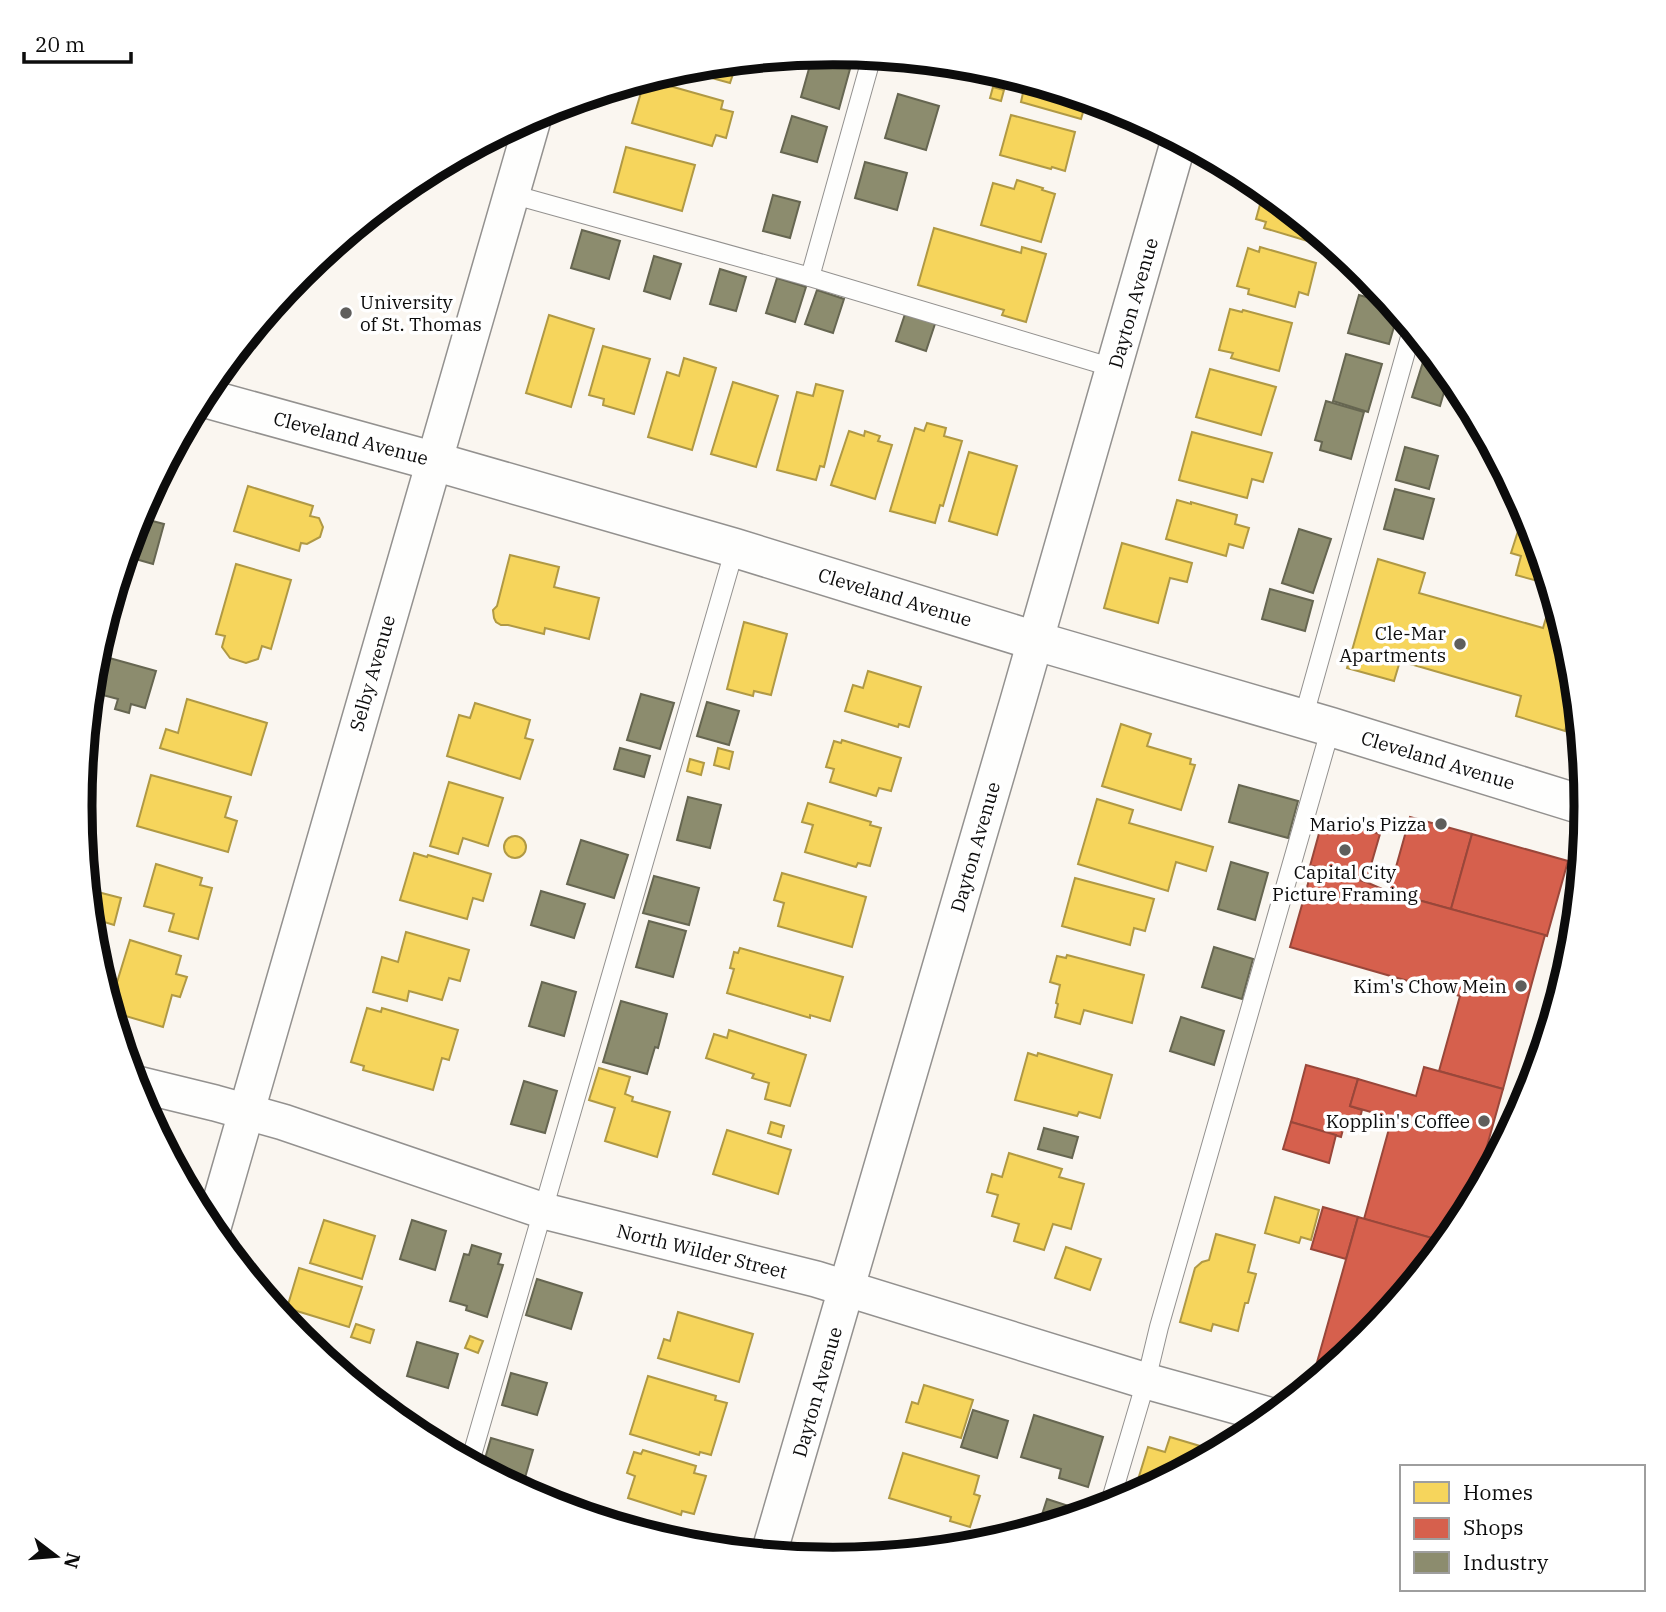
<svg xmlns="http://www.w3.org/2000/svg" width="1666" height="1612" font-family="'IBM Plex Serif',serif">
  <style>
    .homes { fill: #f6d55c; stroke: #b09944; stroke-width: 2 }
    .shops { fill: #d6604d; stroke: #99473a; stroke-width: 2 }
    .industry { fill: #8c8c6e; stroke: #666651; stroke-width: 2 }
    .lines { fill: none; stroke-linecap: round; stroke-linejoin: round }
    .service-casing { stroke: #93918f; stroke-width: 20 }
    .minor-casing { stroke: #93918f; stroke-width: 38 }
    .tertiary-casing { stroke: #93918f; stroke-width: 41 }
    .service { stroke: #fefefd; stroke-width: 18 }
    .minor { stroke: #fefefd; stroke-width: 35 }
    .tertiary { stroke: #fefefd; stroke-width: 38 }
    .poi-dot { fill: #5f5e5c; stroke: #fff; stroke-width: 2.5 }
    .labels { text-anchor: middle; stroke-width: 7; stroke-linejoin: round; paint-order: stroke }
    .poi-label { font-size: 19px; fill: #0c0c0c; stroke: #fff; text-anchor: end }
    .street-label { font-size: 19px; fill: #0c0c0c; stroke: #fff }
    .rim { fill: none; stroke: #0c0c0c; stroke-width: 9 }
  </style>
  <rect width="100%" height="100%" fill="#faf6f0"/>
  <g class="homes">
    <polygon points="737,62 730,83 679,69 686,67"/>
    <polygon points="1015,78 1087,99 1081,119 1021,102 1024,88 1013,85"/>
    <polygon points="645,79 723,101 721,109 733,112 726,138 716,135 712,146 632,123"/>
    <polygon points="993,87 1004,90 1001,101 990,98"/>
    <polygon points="1011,115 1075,132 1065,171 1052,167 1051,169 1000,155"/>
    <polygon points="626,147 695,165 682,211 614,192"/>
    <polygon points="1017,180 1043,188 1042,190 1055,194 1041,242 981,225 993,183 1014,189"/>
    <polygon points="1264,190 1321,237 1321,240 1313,237 1311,242 1264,228 1266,222 1256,219"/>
    <polygon points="934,228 1021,253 1022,247 1046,254 1026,322 1002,315 1004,310 918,285"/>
    <polygon points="1260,247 1316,263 1308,295 1299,292 1295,307 1248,294 1249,289 1237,286 1248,248 1259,252"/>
    <polygon points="1230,309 1242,312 1243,310 1292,323 1279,371 1231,358 1233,353 1219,350"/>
    <polygon points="549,315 594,329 571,407 526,393"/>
    <polygon points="603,346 650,359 634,414 603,405 604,399 589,395"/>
    <polygon points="684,358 716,368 692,450 648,437 667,372 679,376"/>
    <polygon points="1210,369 1276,387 1261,435 1196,417"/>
    <polygon points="733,382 778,396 756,467 711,454"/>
    <polygon points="816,384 843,391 824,467 820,466 816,480 777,470 797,392 813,396"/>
    <polygon points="927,423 946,428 944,436 962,441 943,506 940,505 935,523 890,511 915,428 924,431"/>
    <polygon points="849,431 864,436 865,431 880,436 878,441 892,445 875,499 831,485"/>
    <polygon points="1192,432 1272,453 1263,482 1252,479 1247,498 1179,480"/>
    <polygon points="969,452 1017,466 997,535 949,521"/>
    <polygon points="248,486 313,506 310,516 319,518 323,527 320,537 307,544 301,543 299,551 234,531"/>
    <polygon points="1177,500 1191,504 1191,502 1237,515 1235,524 1249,528 1243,548 1229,544 1226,556 1166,539"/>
    <polygon points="1519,528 1530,531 1531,528 1532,528 1551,589 1540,585 1538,581 1516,575 1521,556 1511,553"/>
    <polygon points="1122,543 1192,563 1187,582 1170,578 1158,623 1104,608"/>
    <polygon points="510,555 559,567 554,587 599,598 589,639 545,628 544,634 508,625 501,625 496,622 494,618 493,610 497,606"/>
    <polygon points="1378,559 1425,573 1419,593 1543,628 1549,608 1557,610 1572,659 1575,694 1565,731 1516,716 1521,696 1400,661 1394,681 1347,668"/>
    <polygon points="236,564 291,580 271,649 262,646 258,659 246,663 230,658 222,647 225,636 216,634"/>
    <polygon points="744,622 787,634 771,695 754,691 753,696 727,689"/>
    <polygon points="868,671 921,687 909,727 899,724 898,727 845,711 853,685 863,688"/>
    <polygon points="187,699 267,723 251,775 160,748 166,729 178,733"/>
    <polygon points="475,703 530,720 525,738 533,740 520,779 447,756 459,715 470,718"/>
    <polygon points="1121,724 1151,734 1147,746 1191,759 1190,764 1195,765 1181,810 1102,786"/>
    <polygon points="842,740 901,758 891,791 879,788 876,796 830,782 834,769 826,767 834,741 841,743"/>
    <polygon points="718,748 733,752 729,769 714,765"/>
    <polygon points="690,759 704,763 701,775 687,771"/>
    <polygon points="151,775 231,797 225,817 237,821 228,852 137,826"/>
    <polygon points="449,782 503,798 488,846 463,838 458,854 430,846"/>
    <polygon points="1097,799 1133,810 1129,823 1213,847 1206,871 1176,862 1168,891 1078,864"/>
    <polygon points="808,803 871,822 870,825 881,828 870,866 858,863 856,867 805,852 813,825 802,822"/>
    <circle cx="515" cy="847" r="11"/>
    <polygon points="414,853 427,857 428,855 491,874 483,901 473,898 467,919 400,900"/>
    <polygon points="156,864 202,878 200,885 212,888 198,939 169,931 174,914 144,906"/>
    <polygon points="782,873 866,897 852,947 778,926 784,903 774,900"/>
    <polygon points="1075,878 1154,899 1145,931 1134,928 1130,945 1062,926"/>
    <polygon points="90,890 121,898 114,925 91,918 88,896"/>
    <polygon points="406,932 469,950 460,981 449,978 442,1000 409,991 407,1001 373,992 382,957 398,962"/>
    <polygon points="130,940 181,956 176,974 187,977 180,997 172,995 163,1027 112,1012 110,1005"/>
    <polygon points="740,948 843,977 830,1021 810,1015 810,1018 727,993 734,969 730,968 734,952 738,953"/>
    <polygon points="1067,955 1144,975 1132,1023 1084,1010 1080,1024 1055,1017 1058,1004 1056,1003 1060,985 1050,982 1057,956 1066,958"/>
    <polygon points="367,1008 381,1012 382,1008 458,1030 449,1060 442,1058 433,1090 363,1070 364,1066 351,1062"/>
    <polygon points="729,1030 806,1055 790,1106 765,1099 769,1083 752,1078 754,1074 706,1058 714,1034 727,1038"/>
    <polygon points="1028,1053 1037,1056 1038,1053 1112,1075 1100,1118 1079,1112 1077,1116 1015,1100"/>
    <polygon points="599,1068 630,1077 625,1094 633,1097 632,1101 670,1112 657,1157 605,1141 615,1108 589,1100"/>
    <polygon points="771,1122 784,1126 781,1137 768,1133"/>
    <polygon points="727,1130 791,1150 778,1194 713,1174"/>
    <polygon points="1009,1153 1062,1169 1059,1177 1084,1184 1071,1229 1053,1224 1044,1250 1014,1241 1019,1224 992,1216 998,1195 987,1192 992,1174 1002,1177"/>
    <polygon points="1275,1197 1319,1210 1311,1240 1301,1237 1299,1243 1265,1233"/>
    <polygon points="324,1220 375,1236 362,1279 310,1263"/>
    <polygon points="1216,1234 1255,1245 1248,1272 1256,1274 1248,1303 1245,1303 1238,1331 1213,1324 1211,1331 1180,1322 1195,1268 1202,1262 1209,1260"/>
    <polygon points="1066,1247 1101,1259 1090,1290 1055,1278"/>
    <polygon points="299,1268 362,1287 349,1327 287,1308"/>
    <polygon points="678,1312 753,1334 739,1382 658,1358 664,1339 670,1341"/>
    <polygon points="356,1324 374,1330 370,1343 351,1337"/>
    <polygon points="470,1336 483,1341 478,1353 465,1348"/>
    <polygon points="321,1356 346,1363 343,1374"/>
    <polygon points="648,1376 716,1396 715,1400 727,1403 711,1455 700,1452 699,1455 630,1434"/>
    <polygon points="924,1385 973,1400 961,1438 906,1422 912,1402 918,1404"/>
    <polygon points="1170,1437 1200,1446 1195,1460 1198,1461 1133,1496 1148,1447 1165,1452"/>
    <polygon points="643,1450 696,1466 694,1473 706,1476 694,1514 682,1511 681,1515 628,1498 635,1476 627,1473 634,1452 641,1454"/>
    <polygon points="903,1453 979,1476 974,1494 980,1496 970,1527 950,1521 951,1517 889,1498"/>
  </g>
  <g class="shops">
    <polygon points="1410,817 1472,834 1451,909 1389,892"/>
    <polygon points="1323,819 1380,834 1366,882 1310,866"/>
    <polygon points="1472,834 1568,861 1547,936 1451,909"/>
    <polygon points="1313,866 1366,882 1389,892 1545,935 1503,1089 1439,1071 1460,996 1290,947"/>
    <polygon points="1306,1065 1358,1079 1350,1106 1362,1110 1359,1122 1346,1118 1341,1137 1291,1122"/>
    <polygon points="1424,1067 1503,1089 1471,1203 1459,1225 1446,1242 1364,1219 1392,1118 1350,1106 1358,1079 1416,1096"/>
    <polygon points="1291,1122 1336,1135 1329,1163 1283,1149"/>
    <polygon points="1323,1207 1358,1217 1346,1259 1311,1249"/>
    <polygon points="1358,1217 1446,1242 1366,1339 1322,1375 1314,1373"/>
  </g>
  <g class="industry">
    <polygon points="833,53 851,54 848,63 820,54"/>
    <polygon points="812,58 850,69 839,109 801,97"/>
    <polygon points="898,94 939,106 926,150 885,138"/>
    <polygon points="792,116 827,127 817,162 781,152"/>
    <polygon points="865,162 907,173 897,210 855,198"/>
    <polygon points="773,195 800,202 790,238 763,231"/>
    <polygon points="582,230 620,241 609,279 571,268"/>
    <polygon points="654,256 681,264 670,299 644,291"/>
    <polygon points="720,269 746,277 736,311 710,304"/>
    <polygon points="777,278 806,287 795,322 766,313"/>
    <polygon points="817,290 844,299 833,333 805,324"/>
    <polygon points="1359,295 1391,304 1398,313 1389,344 1348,333"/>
    <polygon points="907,308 937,318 926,351 896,341"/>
    <polygon points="1346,354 1382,364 1368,412 1333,401"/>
    <polygon points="1423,362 1444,368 1449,375 1440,406 1412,397"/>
    <polygon points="1326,401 1364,412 1351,459 1320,450 1322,442 1315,440"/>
    <polygon points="1405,447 1438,456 1429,489 1396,480"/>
    <polygon points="1395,489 1434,499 1423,539 1384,529"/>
    <polygon points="137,517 164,524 153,564 125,556"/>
    <polygon points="1299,529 1331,539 1313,593 1282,583"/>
    <polygon points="1270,589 1313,601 1305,631 1262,619"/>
    <polygon points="95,654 156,671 145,708 131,704 129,713 115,709 118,699 91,692"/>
    <polygon points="641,694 674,703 660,749 627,740"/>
    <polygon points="707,702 739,711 729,745 697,736"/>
    <polygon points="620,748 650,756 644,777 614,769"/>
    <polygon points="83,769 90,771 80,807 80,806"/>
    <polygon points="1239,785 1298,801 1288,838 1229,822"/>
    <polygon points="688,797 721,805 710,848 677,840"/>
    <polygon points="581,840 628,855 614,898 567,884"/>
    <polygon points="1231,862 1268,873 1255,920 1218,909"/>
    <polygon points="654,876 699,888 689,925 643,913"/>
    <polygon points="541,891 585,904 574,938 531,925"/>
    <polygon points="649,921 686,931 673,977 636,967"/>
    <polygon points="1214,947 1253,959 1242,999 1202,987"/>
    <polygon points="542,982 576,992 564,1036 529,1026"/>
    <polygon points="621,1001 667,1014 658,1048 655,1047 647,1074 603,1062"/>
    <polygon points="1181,1017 1224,1031 1214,1065 1170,1051"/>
    <polygon points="524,1081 557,1091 545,1133 511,1124"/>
    <polygon points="1044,1128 1078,1137 1072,1158 1038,1149"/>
    <polygon points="412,1220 446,1231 435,1270 400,1259"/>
    <polygon points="472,1245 501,1254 498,1264 503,1265 487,1317 466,1310 467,1306 450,1301 464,1254 469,1255"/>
    <polygon points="537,1279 582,1293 571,1329 526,1315"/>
    <polygon points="417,1342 458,1354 448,1388 407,1376"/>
    <polygon points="511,1373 547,1383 537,1415 502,1405"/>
    <polygon points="973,1410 1008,1421 997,1458 961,1447"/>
    <polygon points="390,1413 417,1421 414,1432"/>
    <polygon points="1034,1415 1103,1437 1088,1487 1059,1478 1061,1469 1021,1457"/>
    <polygon points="491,1438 533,1450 522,1488 513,1485 482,1469"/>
    <polygon points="1047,1499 1087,1512 1086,1513 1038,1527"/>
  </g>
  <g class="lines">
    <defs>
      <g id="service">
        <polyline points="511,194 810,277 1114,368"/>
        <polyline points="810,277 872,56"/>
        <polyline points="1303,719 1412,330"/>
        <polyline points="470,1462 735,548"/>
        <polyline points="1109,1506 1146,1381 1159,1327 1331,727"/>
      </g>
      <g id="minor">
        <polyline points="133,1083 215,1103 283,1122 544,1211 816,1279 1146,1381 1272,1416"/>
        <polyline points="212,1231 534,116"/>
        <polyline points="769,1553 1018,701 1179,140"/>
      </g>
      <polyline id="tertiary" points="201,397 433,461 735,548 1036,641 1331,727 1586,806"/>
    </defs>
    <use href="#service" class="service-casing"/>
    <use href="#minor" class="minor-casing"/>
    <use href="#tertiary" class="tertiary-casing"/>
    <use href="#service" class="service"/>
    <use href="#minor" class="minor"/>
    <use href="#tertiary" class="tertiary"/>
  </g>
  <g class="poi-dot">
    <circle cx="346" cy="313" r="7"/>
    <circle cx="1460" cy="644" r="7"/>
    <circle cx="1441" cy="824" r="7"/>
    <circle cx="1345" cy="850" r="7"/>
    <circle cx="1521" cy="986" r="7"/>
    <circle cx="1484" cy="1121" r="7"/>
  </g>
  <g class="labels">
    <g class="poi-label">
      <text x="360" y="309" text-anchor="start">University<tspan x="360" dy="22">of St. Thomas</tspan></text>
      <text x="1446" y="640">Cle-Mar<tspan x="1446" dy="22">Apartments</tspan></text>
      <text x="1427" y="831">Mario's Pizza</text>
      <text x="1345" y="879" text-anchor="middle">Capital City<tspan x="1345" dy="22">Picture Framing</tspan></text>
      <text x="1507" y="993">Kim's Chow Mein</text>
      <text x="1470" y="1128">Kopplin's Coffee</text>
    </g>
    <g class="street-label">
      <text transform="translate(1133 303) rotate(-74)" y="7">Dayton Avenue</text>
      <text transform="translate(351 438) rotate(15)" y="7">Cleveland Avenue</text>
      <text transform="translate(895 597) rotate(17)" y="7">Cleveland Avenue</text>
      <text transform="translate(372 673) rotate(-74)" y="7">Selby Avenue</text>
      <text transform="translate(1438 760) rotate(17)" y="7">Cleveland Avenue</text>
      <text transform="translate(975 847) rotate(-74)" y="7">Dayton Avenue</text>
      <text transform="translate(702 1251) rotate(14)" y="7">North Wilder Street</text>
      <text transform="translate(817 1392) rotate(-74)" y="7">Dayton Avenue</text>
    </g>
  </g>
  <path d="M0 0H1666V1612H0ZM92 806a741 741 0 1 1 1482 0a741 741 0 1 1-1482 0Z" fill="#fff" fill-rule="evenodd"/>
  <path class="rim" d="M92 806a741 741 0 1 1 1482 0a741 741 0 1 1-1482 0Z"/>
  <rect x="1400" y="1465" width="245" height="126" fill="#ffffff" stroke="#9e9e9e" stroke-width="2"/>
  <rect x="1414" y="1482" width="35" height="21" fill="#f6d55c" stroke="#9e9e9e" stroke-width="2"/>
  <text x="1463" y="1500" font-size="21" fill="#0c0c0c">Homes</text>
  <rect x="1414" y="1518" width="35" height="21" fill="#d6604d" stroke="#9e9e9e" stroke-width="2"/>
  <text x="1463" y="1535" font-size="21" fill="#0c0c0c">Shops</text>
  <rect x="1414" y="1552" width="35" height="21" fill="#8c8c6e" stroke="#9e9e9e" stroke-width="2"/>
  <text x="1463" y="1570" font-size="21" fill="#0c0c0c">Industry</text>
  <g transform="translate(56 1556) rotate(106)" stroke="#ffffff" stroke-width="5" paint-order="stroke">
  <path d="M0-5L12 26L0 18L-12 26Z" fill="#0c0c0c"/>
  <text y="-10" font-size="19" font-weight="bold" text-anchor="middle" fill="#0c0c0c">N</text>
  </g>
  <path d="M24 52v10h107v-10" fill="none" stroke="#0c0c0c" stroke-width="3.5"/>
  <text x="35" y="52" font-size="21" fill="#0c0c0c" stroke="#ffffff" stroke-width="5" paint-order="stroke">20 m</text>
</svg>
